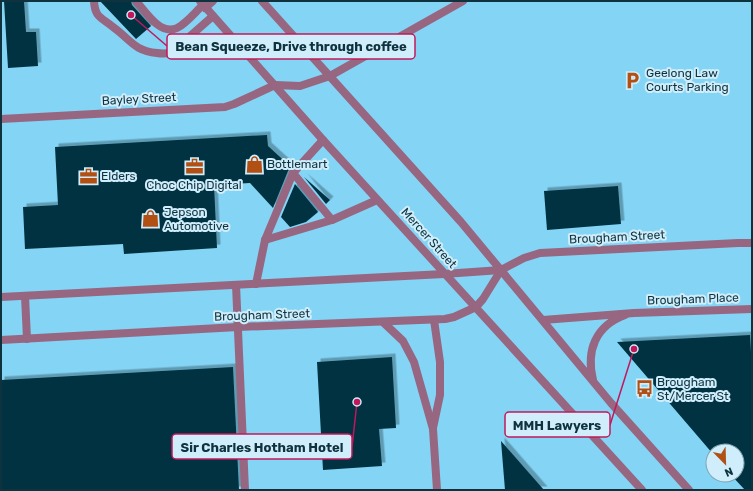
<svg xmlns="http://www.w3.org/2000/svg" width="753" height="491" font-family="Rubik,sans-serif">
  <style>
    .building { fill: #033342; filter: url(#shadow) }
    .lines { fill: none; stroke-linecap: round; stroke-linejoin: round }
    .service { stroke: #976680; stroke-width: 8 }
    .minor { stroke: #976680; stroke-width: 8 }
    .tertiary { stroke: #976680; stroke-width: 8 }
    .labels { text-anchor: middle; stroke-width: 4; stroke-linejoin: round; paint-order: stroke }
    .poi-label { font-size: 12px; fill: #0f323f; stroke: #cfedfa; text-anchor: start }
    .street-label { font-size: 12px; fill: #0f323f; stroke: #cfedfa }
    .leader { fill: none; stroke: #c2185b; stroke-width: 1.5 }
    .callout-dot { fill: #c2185b; stroke: #cfedfa; stroke-width: 1.5 }
    .callout { fill: #cfedfa; stroke: #c2185b; stroke-width: 1.5 }
    .callout-label { font-size: 13px; text-anchor: middle; font-weight: bold; fill: #0f323f }
  </style>
  <defs>
    <filter id="shadow"><feDropShadow dx="3.5" dy="-3.5" stdDeviation="0" flood-color="#0004"/></filter>
  </defs>
  <rect width="100%" height="100%" fill="#83d4f5"/>
  <g class="building">
    <polygon points="4,1 24,1 26,32 36,32 38,66 8,68"/>
    <polygon points="100,1 131,1 132,5 151,26 136,39"/>
    <polygon points="267,135 268,146 291,167 288,171 273,208 250,183 214,185 217,248 124,254 123,244 25,249 23,207 58,205 55,147"/>
    <polygon points="304,177 330,200 326,204"/>
    <polygon points="295,184 318,212 306,222 290,227 281,217"/>
    <polygon points="618,186 621,224 547,230 544,191"/>
    <polygon points="750,335 752,369 752,490 745,490 731,475 737,475 737,451 713,451 713,454 617,342"/>
    <polygon points="392,357 396,428 379,429 382,466 323,470 317,362"/>
    <polygon points="233,367 239,490 1,490 1,380"/>
    <polygon points="501,441 544,490 505,490"/>
  </g>
  <g class="lines">
    <g class="service">
      <path d="M94,1c1,17 7,16 19,26 17,12 21,24 44,26 6,1 10,1 15,-1l41,-36"/>
      <path d="M136,1c9,10 24,35 41,27 10,-5 18,-16 26,-23"/>
      <polyline points="323,140 293,173 332,220 377,200"/>
      <polyline points="265,240 332,220"/>
      <polyline points="256,284 265,240 293,173"/>
      <polyline points="236,285 245,490"/>
      <polyline points="25,296 27,339"/>
    </g>
    <g class="minor">
      <polyline points="330,76 463,1"/>
      <polyline points="1,119 225,107 234,104 275,85"/>
      <polyline points="501,270 524,258 540,253 738,243 752,243"/>
      <polyline points="1,297 444,274"/>
      <polyline points="543,320 634,313 752,309"/>
      <polyline points="384,323 403,341 414,362 433,429 437,490"/>
      <polyline points="1,340 238,327 445,319 454,317 476,307"/>
      <path d="M593,380c-7,-29 2,-54 32,-65"/>
      <polyline points="433,428 440,395 440,362 434,320"/>
    </g>
    <g class="tertiary">
      <polyline points="200,1 323,140 642,490"/>
      <polyline points="262,1 461,222 611,403 689,490"/>
      <polyline points="205,8 213,1"/>
      <polyline points="275,85 300,86 330,76"/>
      <polyline points="444,274 501,270"/>
      <polyline points="476,307 483,299 501,270"/>
    </g>
  </g>
  <defs>
    <symbol id="parking-bare" viewBox="-9 -9 18 18"><path d="M-3.5-5.5H1a3.5 3.5 0 0 1 0 7H-1V5.5H-3.5ZM-1-3.4V-.6H.8a1.4 1.4 0 0 0 0-2.8Z" fill="#b25014" stroke="#cfedfa" stroke-width="2.5" paint-order="stroke"/></symbol>
    <symbol id="shop-bare" viewBox="-9 -9 18 18"><path d="M-5-2.5h2.3a2.7 3.5 0 0 1 5.4 0H5L5.5 6h-11ZM-1.5-2.5h3a1.5 2.3 0 0 0-3 0Z" fill="#b25014" stroke="#cfedfa" stroke-width="2.5" paint-order="stroke"/></symbol>
    <symbol id="office-bare" viewBox="-9 -9 18 18"><path d="M-6-3h4V-5.5h4V-3h4V5H-6ZM-1-4.5V-3h2v-1.5ZM-6 0V1H6V0Z" fill="#b25014" stroke="#cfedfa" stroke-width="2.5" paint-order="stroke"/></symbol>
    <symbol id="bus-bare" viewBox="-9 -9 18 18"><path d="M-5-6H5V4H4V6H2V4H-2V6H-4V4H-5ZM-3.5-4V0h7V-4ZM-3.5 1.2v1.5H-2V1.2ZM2 1.2v1.5H3.5V1.2Z" fill="#b25014" stroke="#cfedfa" stroke-width="2.5" paint-order="stroke"/></symbol>
  </defs>
  <g fill-rule="evenodd">
    <use href="#parking-bare" x="620" y="68" width="25" height="25"/>
    <use href="#shop-bare" x="242" y="152" width="25" height="25"/>
    <use href="#office-bare" x="182" y="154" width="25" height="25"/>
    <use href="#office-bare" x="76" y="164" width="25" height="25"/>
    <use href="#shop-bare" x="138" y="206" width="25" height="25"/>
    <use href="#bus-bare" x="632" y="376" width="25" height="25"/>
  </g>
  <g class="labels">
    <g class="poi-label">
      <text x="646" y="77">Geelong Law<tspan x="646" dy="14">Courts Parking</tspan></text>
      <text x="267" y="168">Bottlemart</text>
      <text x="101" y="180">Elders</text>
      <text x="194" y="189" text-anchor="middle">Choc Chip Digital</text>
      <text x="164" y="216">Jepson<tspan x="164" dy="14">Automotive</tspan></text>
      <text x="657" y="386">Brougham<tspan x="657" dy="14">St/Mercer St</tspan></text>
    </g>
    <g class="street-label">
      <text transform="translate(139 99) rotate(-3)" y="4">Bayley Street</text>
      <text transform="translate(617 237) rotate(-3)" y="4">Brougham Street</text>
      <text transform="translate(429 238) rotate(48)" y="4">Mercer Street</text>
      <text transform="translate(693 299) rotate(-2)" y="4">Brougham Place</text>
      <text transform="translate(262 315) rotate(-2)" y="4">Brougham Street</text>
    </g>
  </g>
  <path class="leader" d="M131 15L167 46M634 349L610 425M357 402L352 447"/>
  <g class="callout-dot">
    <circle cx="131" cy="15" r="4"/>
    <circle cx="634" cy="349" r="4"/>
    <circle cx="357" cy="402" r="4"/>
  </g>
  <g class="callout">
    <rect x="167" y="34" width="248" height="25" rx="4"/>
    <rect x="505" y="412" width="105" height="25" rx="4"/>
    <rect x="172" y="434" width="180" height="25" rx="4"/>
  </g>
  <g class="callout-label">
    <text x="291" y="51">Bean Squeeze, Drive through coffee</text>
    <text x="557" y="430">MMH Lawyers</text>
    <text x="262" y="452">Sir Charles Hotham Hotel</text>
  </g>
  <rect width="753" height="491" fill="none" stroke="#0f323f" stroke-width="4"/>
  <g transform="translate(725 463) rotate(157)"><circle r="19" fill="#cfedfa" stroke="#82a2af"/>
  <path d="M0-3L7 15L0 10L-7 15Z" fill="#b25014"/>
  <text y="-6" font-size="11" font-weight="bold" text-anchor="middle" fill="#0f323f">N</text>
  </g>
</svg>
